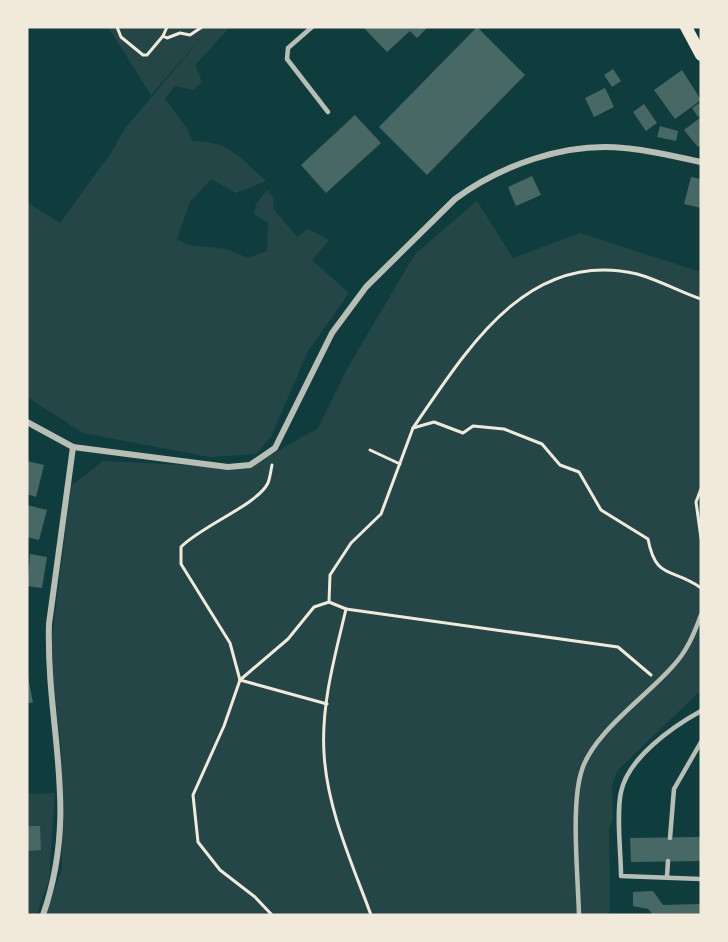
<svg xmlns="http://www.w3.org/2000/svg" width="728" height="942" font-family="Arial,sans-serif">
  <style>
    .green { fill: #244646 }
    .building { fill: #486865 }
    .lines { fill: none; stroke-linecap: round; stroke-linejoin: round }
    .path { stroke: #f1e9da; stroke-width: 3 }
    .service { stroke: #b8beb3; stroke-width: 4.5 }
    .minor { stroke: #b8beb3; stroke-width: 6 }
    .secondary { stroke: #f1e9da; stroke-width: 12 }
  </style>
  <rect width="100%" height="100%" fill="#0f3d3e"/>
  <g class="green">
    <path d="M108,27h122l-35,38 7,17 -9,8 -18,-4 -10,13 22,29 5,13c37,0 47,16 74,40l-30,12 -25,-14 -21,23 -13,37 11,6 39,4 21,9 19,-7 1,-28 -14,-9 2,-10 11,-14 7,8 -1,10 24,29 11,-8 21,11 -17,20 37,33 -41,58 -37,86 -15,17 -47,3 -126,-24 -56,-36v-195l33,21 51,-70 13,-23 83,-99 -56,64z"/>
    <polygon points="477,201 513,258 580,233 701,272 701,690 618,770 612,785 613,821 609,827 610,910 608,915 45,915 62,869 61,748 50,654 71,486 103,461 221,467 267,457 318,428 348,367 415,254"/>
    <polygon points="55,793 49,881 36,915 27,915 27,794"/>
  </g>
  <g class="building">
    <polygon points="363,27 428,27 417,38 410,31 387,52"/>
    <polygon points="477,27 525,75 427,175 379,127"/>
    <polygon points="613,69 621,81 612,87 604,75"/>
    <polygon points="682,70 701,100 675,119 654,90"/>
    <polygon points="605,88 614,107 594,117 585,98"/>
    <polygon points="701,102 701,115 698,117 692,108"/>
    <polygon points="644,104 657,123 646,131 633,112"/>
    <polygon points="355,115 381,143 326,193 301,165"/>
    <polygon points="701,117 701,147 697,146 684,130"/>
    <polygon points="660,126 678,131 676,141 657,137"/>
    <polygon points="532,176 541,195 516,206 508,187"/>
    <polygon points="691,177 701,179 701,208 684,204"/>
    <polygon points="27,461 44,465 36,497 27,494"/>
    <polygon points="27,505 47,510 39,540 27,537"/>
    <polygon points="30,554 47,557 42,588 27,586"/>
    <polygon points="27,671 33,703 27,703"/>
    <polygon points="27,826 40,826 41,850 27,851"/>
    <polygon points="701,837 701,861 631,862 630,838"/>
    <polygon points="653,891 663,905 701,904 701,915 653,915 648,909 633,906 633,892"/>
  </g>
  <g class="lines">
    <g class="path">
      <polyline points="117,27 121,37 143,55 147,55 163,36"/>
      <polyline points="167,27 163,36 167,38 180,33 190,35 202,27"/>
      <path d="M413,428c53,-77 114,-180 224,-154 22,6 43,18 64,25"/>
      <polyline points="370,450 400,464"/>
      <path d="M272,465c-1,5 -2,13 -4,18 -11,22 -67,43 -87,64v17l49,79 10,37 -16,46 -31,69 5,47 22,28 35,27 17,18"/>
      <polyline points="701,489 696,502 701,538"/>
      <polyline points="329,602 346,609"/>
      <path d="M240,680l48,-41 26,-32 15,-5 1,-27 21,-32 30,-29 32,-86 21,-6 29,11 10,-7 31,3 38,15 18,21 19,7 22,38 47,29c8,42 24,28 53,49"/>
      <polyline points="240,680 327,704"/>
      <path d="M371,915c-19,-52 -44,-106 -47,-162 -3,-49 11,-97 22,-144l272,38 33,28"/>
    </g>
    <g class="service">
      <polyline points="312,27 288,48 287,59 328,112"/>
      <path d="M701,711c-29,16 -73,47 -80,81 -5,23 0,60 0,84l80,3"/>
      <polyline points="670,838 674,789 701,742"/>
      <polyline points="667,876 668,861"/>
      <path d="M579,915c-1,-38 -8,-108 2,-142 10,-39 65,-76 92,-107 14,-15 21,-32 28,-51"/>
    </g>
    <g class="minor">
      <path d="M27,422l46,25 155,20 22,-2 25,-17 57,-115 34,-46 89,-88c46,-34 111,-57 169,-51 26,2 52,9 77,14"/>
      <path d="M43,915c37,-107 3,-185 6,-291l24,-177"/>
    </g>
    <polyline class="secondary" points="686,27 701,55"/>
  </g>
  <rect width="728" height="942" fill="none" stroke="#f1e9da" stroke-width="57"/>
</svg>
